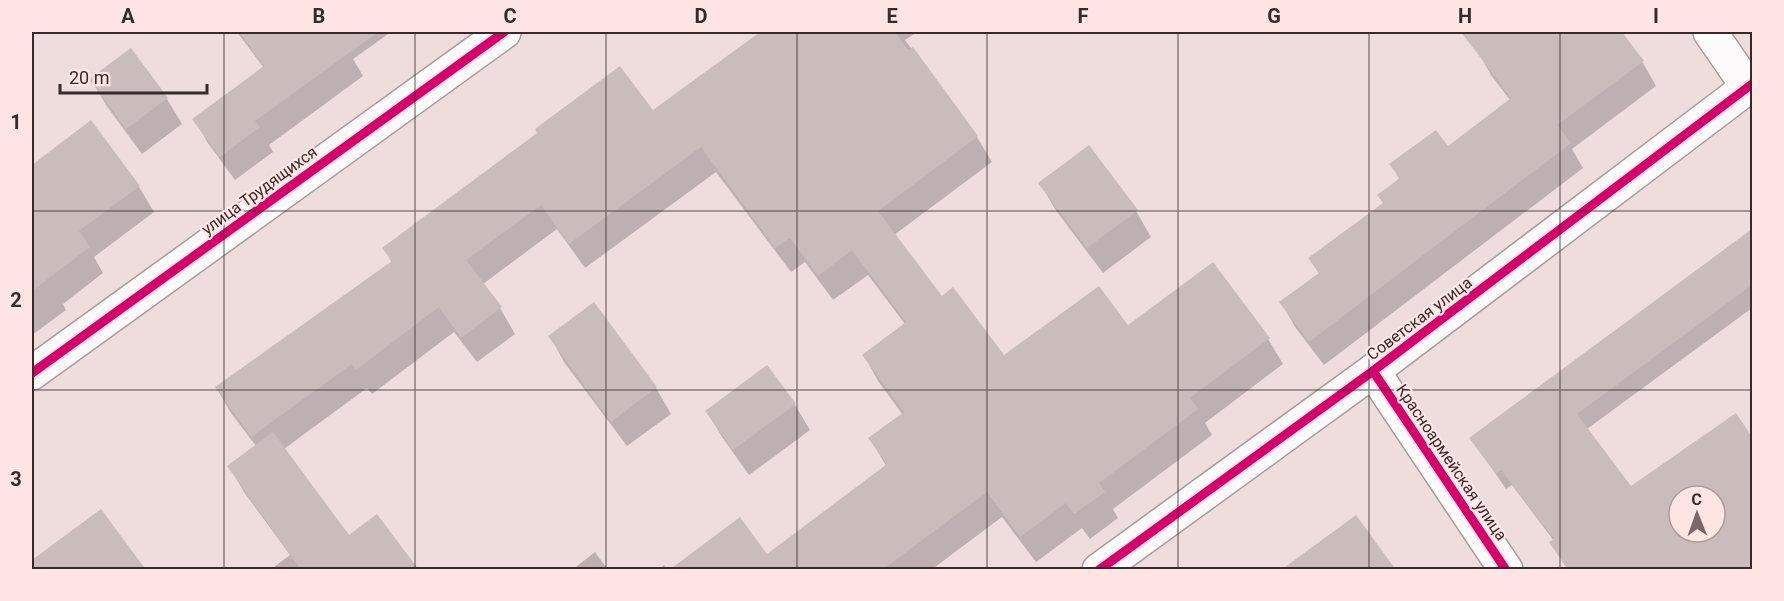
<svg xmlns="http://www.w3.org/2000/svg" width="1784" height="601" font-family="Roboto,sans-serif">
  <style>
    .shadow { fill: #0003; fill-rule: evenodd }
    .building { fill: #cbbcbc; fill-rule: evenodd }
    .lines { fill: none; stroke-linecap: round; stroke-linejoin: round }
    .street-casing { stroke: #a89c9b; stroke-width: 36 }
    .street { stroke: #fcfafa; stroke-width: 33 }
    .cycleway-casing { stroke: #fee5e4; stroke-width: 13 }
    .cycleway { stroke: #d6006c; stroke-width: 9 }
    .grid { fill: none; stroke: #362b2a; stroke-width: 1.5; stroke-opacity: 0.55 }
    .labels { text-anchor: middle; stroke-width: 4.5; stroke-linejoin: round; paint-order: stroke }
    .street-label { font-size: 16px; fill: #362b2a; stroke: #fee5e4 }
    .neatline { fill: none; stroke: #362b2a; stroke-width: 2 }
    .grid-label { font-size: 20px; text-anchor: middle; font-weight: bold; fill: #362b2a }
  </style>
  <rect width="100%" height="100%" fill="#eedddc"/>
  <g class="shadow">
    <polygon points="237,32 391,32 353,59 363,76 269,145 273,152 235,180 208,143 194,119 264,68"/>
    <polygon points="763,32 917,32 905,40 977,137 992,162 894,235 942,298 1003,357 1128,327 1268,339 1283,364 1205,423 1212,435 1113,509 1118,518 1090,539 1082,528 1036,562 1002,517 931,570 671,570 767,556 887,467 870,439 903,415 878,381 864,355 905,324 868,275 833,300 805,262 791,272 716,172 585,268 557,229 483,284 500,308 515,334 477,362 454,332 372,394 367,388 284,449 349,537 417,570 270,570 290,555 244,492 229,466 256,446 231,413 216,387 392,263 384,248 653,112"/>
    <polygon points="1502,32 1620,32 1642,61 1656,86 1572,149 1583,168 1324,365 1295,327 1281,302 1319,274 1310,258 1384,204 1400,180 1391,165 1448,148 1510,100 1491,75 1477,50"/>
    <polygon points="91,79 167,99 182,124 142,154 106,105"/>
    <polygon points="91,123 139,187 154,212 94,257 103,273 63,304 66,310 32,335 32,167"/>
    <polygon points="1040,183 1136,211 1151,237 1103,273 1055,209"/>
    <path d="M1752,231v77l-165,121 43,59 106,-72 16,24v130h-184l-14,-29 -42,-56 -6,4 -35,-51zM1679,496h36v36h-36z"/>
    <polygon points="594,305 656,388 671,414 627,446 564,362 550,336"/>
    <polygon points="795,405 810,430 749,475 722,437 707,411"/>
    <polygon points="595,552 608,570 572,570"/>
    <polygon points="664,565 667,570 658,570"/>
  </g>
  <g class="building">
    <polygon points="239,32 378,32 255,121 260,127 220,157 192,119 264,66"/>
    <polygon points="760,32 895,32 908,50 913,47 978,136 878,211 942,296 953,287 1004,355 1099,286 1128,325 1213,262 1270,338 1190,398 1198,409 1099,483 1105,492 1074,514 1066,503 1020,537 987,492 882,570 669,570 740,517 767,554 887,464 868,438 904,412 862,355 906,322 852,250 818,276 790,238 775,248 701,147 569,244 541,205 466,260 502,307 461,338 439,307 356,370 352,364 251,437 215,387 392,261 382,248 537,133 535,129 620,66 653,110"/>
    <polygon points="1461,32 1622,32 1644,61 1557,125 1571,143 1309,342 1279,302 1319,273 1308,258 1383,203 1377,195 1400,178 1389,164 1436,130 1448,146 1511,98"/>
    <polygon points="131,48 168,98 126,129 89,79"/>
    <polygon points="91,120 140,186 79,231 90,247 32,291 32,165"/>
    <polygon points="1089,145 1138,210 1087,248 1038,183"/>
    <path d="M1752,229v56l-175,129 54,72 105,-73 16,24v133h-184l-19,-28 5,-3 -53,-69 -5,4 -27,-36zM1679,496h36v36h-36z"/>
    <polygon points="594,302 657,387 611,422 548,336"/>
    <polygon points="767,365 796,404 733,450 705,411"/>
    <polygon points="273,432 349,535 377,514 419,570 301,570 227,466"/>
    <polygon points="101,509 146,570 32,570 32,560"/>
    <polygon points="1356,515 1396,570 1281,570"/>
  </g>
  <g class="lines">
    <defs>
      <g id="street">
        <polyline points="1710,32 1748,87"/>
        <polyline points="1373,371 1506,570"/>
        <polyline points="32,373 504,32"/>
        <polyline points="1099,570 1373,371 1752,84"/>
      </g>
    </defs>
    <use href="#street" class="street-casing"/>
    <use href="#street" class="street"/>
    <defs>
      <g id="cycleway">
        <polyline points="1373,371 1506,570"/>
        <polyline points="32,373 504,32"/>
        <polyline points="1099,570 1373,371 1752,84"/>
      </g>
    </defs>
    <use href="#cycleway" class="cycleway-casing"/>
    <use href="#cycleway" class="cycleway"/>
  </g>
  <path class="grid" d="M224,32v538M415,32v538M606,32v538M797,32v538M987,32v538M1178,32v538M1369,32v538M1560,32v538M32,211h1720M32,390h1720"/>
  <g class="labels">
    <g class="street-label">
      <text transform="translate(259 190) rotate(-36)" y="6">улица Трудящихся</text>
      <text transform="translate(1419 318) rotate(-37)" y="6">Советская улица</text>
      <text transform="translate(1452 462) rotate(56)" y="6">Красноармейская улица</text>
    </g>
  </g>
  <rect width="1784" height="601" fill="none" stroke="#fee5e4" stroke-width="66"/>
  <g transform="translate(1697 514) rotate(359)"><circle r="28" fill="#fee5e4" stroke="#ae9b9a" stroke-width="1.5"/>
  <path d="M0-4.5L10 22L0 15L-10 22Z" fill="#766968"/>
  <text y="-9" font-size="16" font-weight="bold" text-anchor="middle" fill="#362b2a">С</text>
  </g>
  <path d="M60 84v9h147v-9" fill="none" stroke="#362b2a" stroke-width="3"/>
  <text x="69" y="84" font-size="18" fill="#362b2a" stroke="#fee5e4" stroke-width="4.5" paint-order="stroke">20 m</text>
  <rect x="33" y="33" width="1718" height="535" class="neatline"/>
  <g class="grid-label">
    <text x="128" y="23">A</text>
    <text x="319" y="23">B</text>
    <text x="510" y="23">C</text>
    <text x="701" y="23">D</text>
    <text x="892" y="23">E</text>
    <text x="1083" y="23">F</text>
    <text x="1274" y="23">G</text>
    <text x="1465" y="23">H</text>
    <text x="1656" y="23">I</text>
    <text x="16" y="129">1</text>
    <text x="16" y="307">2</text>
    <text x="16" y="486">3</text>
  </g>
</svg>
